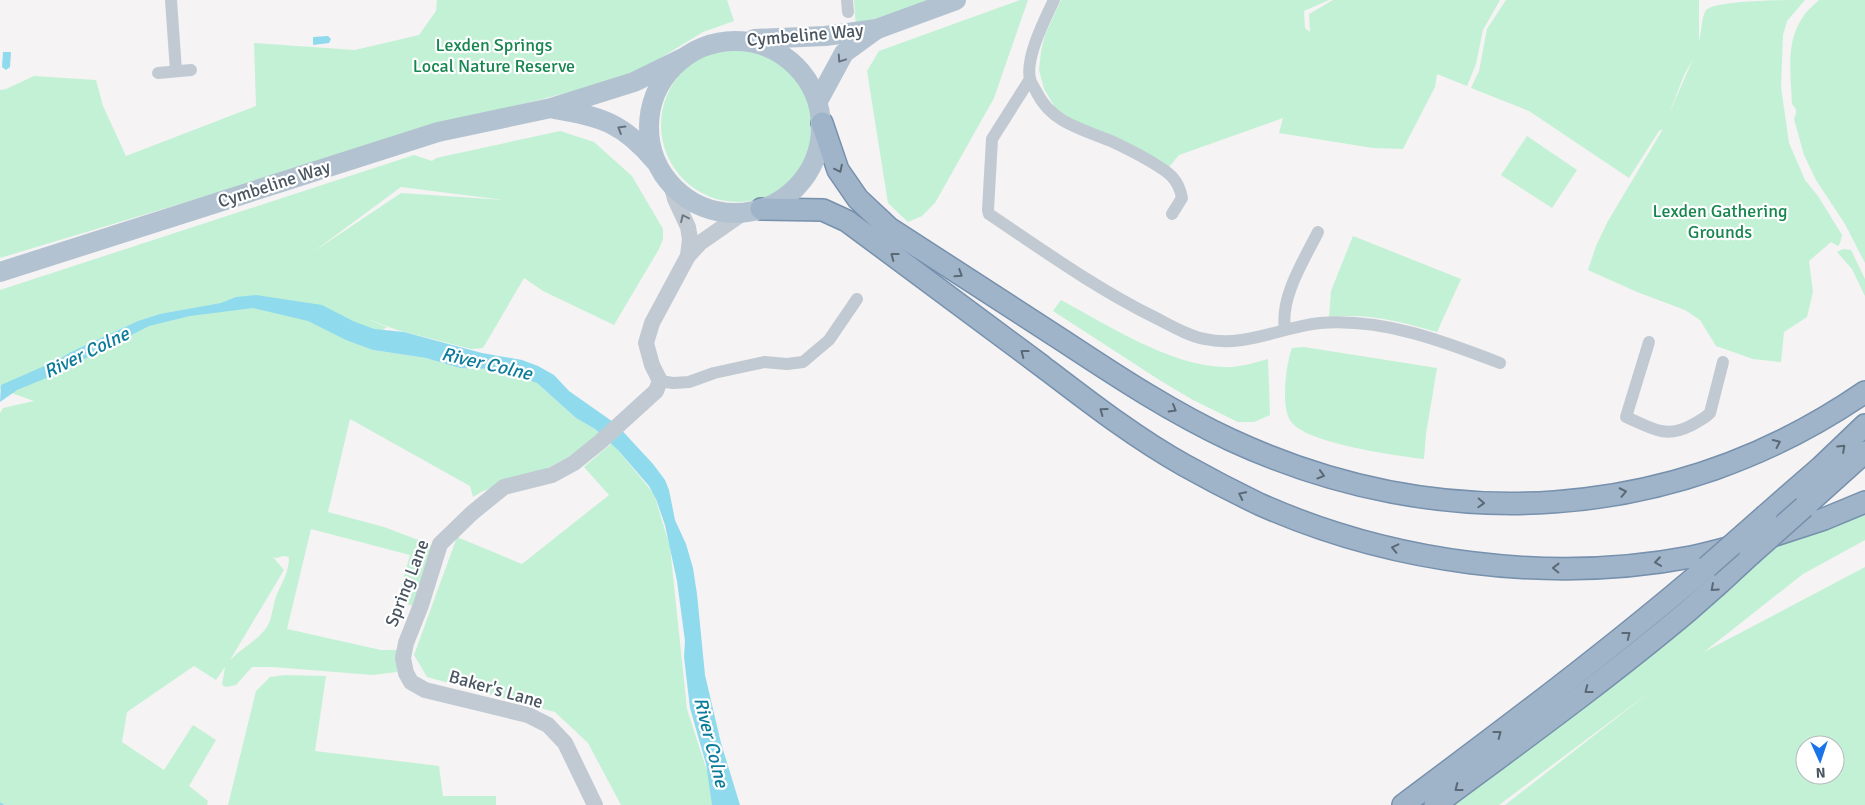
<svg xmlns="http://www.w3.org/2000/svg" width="1865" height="805" font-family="Signika,sans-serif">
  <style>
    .green { fill: #c3f1d5; fill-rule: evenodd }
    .water { fill: #90daee }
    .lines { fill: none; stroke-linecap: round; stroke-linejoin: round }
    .stream { stroke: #90daee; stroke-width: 3 }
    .trunk-casing { stroke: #7690ad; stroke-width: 24 }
    .minor { stroke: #c1cad2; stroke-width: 12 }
    .tertiary { stroke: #c1cad2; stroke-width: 16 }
    .primary { stroke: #b3c2d1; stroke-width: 20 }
    .trunk { stroke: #9fb4c9; stroke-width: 21 }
    .trunk-bridge-casing { stroke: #7690ad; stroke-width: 24; stroke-linecap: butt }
    .trunk-bridge { stroke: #9fb4c9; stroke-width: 21 }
    .oneway { stroke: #64717d }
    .oneway2 { stroke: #5b6976 }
    .oneway3 { stroke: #6e7983 }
    .labels { text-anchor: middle; stroke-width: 4.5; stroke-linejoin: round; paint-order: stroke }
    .street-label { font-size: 18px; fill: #4a5661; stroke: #fff }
    .park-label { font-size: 18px; fill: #17864f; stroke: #fff }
    .water-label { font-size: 19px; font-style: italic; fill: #0c7c9b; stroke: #fff }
  </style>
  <rect width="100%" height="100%" fill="#f5f3f3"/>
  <g class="green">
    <polygon points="437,0 727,0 734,21 703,32 631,76 442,125 0,258 0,90 6,89 34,76 96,80 103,106 126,156 256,106 254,43 355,50 419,35 436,11"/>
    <polygon points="854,0 934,0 856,27"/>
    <polygon points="1020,0 1028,0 994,98 935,203 922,216 908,222 888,203 867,71 879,51"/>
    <polygon points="1061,0 1329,0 1304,11 1305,28 1310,32 1309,14 1333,0 1500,0 1483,30 1476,64 1467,86 1437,74 1435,87 1403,149 1373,148 1279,133 1283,118 1179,155 1169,167 1075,121 1056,109 1044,89 1039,70 1041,51 1045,35"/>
    <path d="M1506,0h193v41c3,-9 2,-23 7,-31 10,-10 80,-10 99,-10l-18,21 -4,14 -2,52 8,56 16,37 13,16 24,39 -2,8 -2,3 -7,-4 -22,19 4,31 -6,25 -23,15 -3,30 -28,-3 -37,-13 -16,-26 -15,-10 -48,-18 -49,-22 8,-24 12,-25 55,-92 -4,2 -30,47 -100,-67 -58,-23 8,-17 8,-42zM1693,59l-24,55 15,-39z"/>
    <path d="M1819,0h46v263l-20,-39 -29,-44 -12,-25 -10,-36c3,-6 3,-10 -2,-15 -1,-29 -7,-62 11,-87 4,-7 11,-12 16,-17z"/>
    <circle cx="738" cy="125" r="77"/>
    <path d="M560,131l34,11 38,34 31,53v10l-4,10 -45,76 -71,-34 -19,-13 -41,70 -12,1 -74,-19 -37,-14 27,11 -26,18 12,5 53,8 34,10 35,1 16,4 26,10 39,35 19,11 9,9 -62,33 -59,20 -10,6 -3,-11 -120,-67 -22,93 56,15 53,20 -19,61 -21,-8 13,-45 -99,-26 -24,100 94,21h19l-3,22 -24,3 -100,-8h-21l-16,18 -10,2 -4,-2 3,-18 -9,13 -22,-14 -67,46 -5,30 42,28 29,-45 23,15 -27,46 19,15 -1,4h-207v-392l3,-5 31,-7 -34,-12v-99l414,-135 18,6 4,-3zM401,187l103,13 -103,-7 -88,59zM284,556l5,1c0,14 -6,24 -12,37 -5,12 -4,29 -15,39 -9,10 -22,17 -32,27l54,-90 -11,-13 3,1z"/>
    <polygon points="1527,136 1577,170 1552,208 1501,175"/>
    <path d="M1353,236l108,43 -24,53c-39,-11 -67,-19 -108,-15l2,-26z"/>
    <polygon points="1843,249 1851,250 1865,279 1865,296 1852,269 1837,252"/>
    <path d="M1061,300c45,24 110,66 162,67 15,1 30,-4 45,-8l2,56 -16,7h-16l-45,-22 -32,-19 -108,-70z"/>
    <path d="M1304,347l133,21 -11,66 -2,25c-26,-3 -122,-16 -134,-39 -9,-15 -4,-56 2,-72z"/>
    <polygon points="612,443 654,494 670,547 687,709 718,805 621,805 588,743 555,712 427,677 414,655 457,537 522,564 609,495 584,467"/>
    <path d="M1865,504v36l-62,34 -99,78 161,-85v238h-360l146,-114 -152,114h-53l323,-257zM1805,745h30v30h-30z"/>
    <polygon points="285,675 326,676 315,751 439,766 443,796 496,796 496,805 228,805 256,691 270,677"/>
  </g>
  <g class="water">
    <polygon points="328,36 331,39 329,43 313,45 313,37"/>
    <polygon points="3,52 11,52 10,67 6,70 2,67"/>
    <polygon points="256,295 322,305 353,321 374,329 404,332 482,353 522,360 538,366 554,375 569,391 616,424 653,464 665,480 669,490 675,520 686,544 693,568 697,594 705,675 721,743 740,805 712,805 706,764 690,708 684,657 685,641 677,581 665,525 656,499 649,486 618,450 595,429 576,418 537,383 495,369 460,368 426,358 373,350 346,340 308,321 253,308 190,316 149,326 49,377 17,390 0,402 1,385 58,360 71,352 138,321 160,314 221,303 236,297"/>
  </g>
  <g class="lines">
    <polyline class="stream" points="0,804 2,805"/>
    <defs>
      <g id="trunk">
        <path d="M822,123l16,47 20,29 31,29c58,38 117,76 176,114 53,35 108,71 166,98 210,97 442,84 634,-48"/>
        <path d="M761,209l62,1 24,11c65,49 130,97 195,145 46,35 92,71 142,99 25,14 50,27 75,39 132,59 290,80 432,53 15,-3 29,-7 44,-11"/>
        <polyline points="1804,507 1865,452"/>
        <polyline points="1766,515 1821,467 1865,425"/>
        <polyline points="1769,537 1824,519 1865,502"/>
        <path d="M1403,805c103,-77 206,-154 304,-238"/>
        <path d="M1435,805c85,-63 172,-126 253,-194 21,-18 42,-37 62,-56"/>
      </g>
    </defs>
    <use href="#trunk" class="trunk-casing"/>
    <g class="minor">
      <polyline points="171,0 176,71"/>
      <polyline points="847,0 848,12"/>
      <path d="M1054,0c-9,19 -29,58 -24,79 1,5 5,9 7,14 15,30 45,36 74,48 13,6 25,12 37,19 18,11 30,16 34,38l-10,16"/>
      <polyline points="158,73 191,70"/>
      <path d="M1030,79l-38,60 -4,71 1,4c55,37 108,75 167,104 16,8 32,18 49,21 38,9 77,-12 115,-16 63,-5 123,18 180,40"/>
      <path d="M1285,329c-5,-32 19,-69 33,-97"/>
      <path d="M1649,342l-23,75c24,10 38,22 64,9 7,-4 14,-7 20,-13l13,-51"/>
      <polyline points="660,381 673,383 689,382 714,373 764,362 787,364 803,362 829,340 857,299"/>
    </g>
    <g class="tertiary">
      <polyline points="671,183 675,199 688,227 690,239 688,256"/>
      <polyline points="595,805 565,743 548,725 528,715 425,690 411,682 406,673 403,658 406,643 421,605 440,544 472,513 504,487 552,475 574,463 600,442 656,391 660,381 652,365 646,343 652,323 688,256 700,243 743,213"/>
    </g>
    <g class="primary">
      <polyline points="754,39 825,36 877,29 956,0"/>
      <circle cx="735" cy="127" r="86"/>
      <polyline points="818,101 844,53 877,29"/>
      <path d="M555,109c46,7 69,15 100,52"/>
      <polyline points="0,272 438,132 551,108 634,82 683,58"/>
    </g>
    <use href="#trunk" class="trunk"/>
    <defs>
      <g id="trunk-bridge">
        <polyline points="1750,555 1804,507"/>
        <polyline points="1707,567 1766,515"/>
      </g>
    </defs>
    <use href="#trunk-bridge" class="trunk-bridge-casing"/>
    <use href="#trunk-bridge" class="trunk-bridge"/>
  </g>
  <defs><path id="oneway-chevron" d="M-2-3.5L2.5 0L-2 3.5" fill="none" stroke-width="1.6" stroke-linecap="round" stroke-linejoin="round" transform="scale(1.25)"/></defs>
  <g class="oneway">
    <use href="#oneway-chevron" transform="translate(841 59) rotate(124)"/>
    <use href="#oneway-chevron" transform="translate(621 129) rotate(-149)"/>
  </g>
  <g class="oneway2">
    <use href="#oneway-chevron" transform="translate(839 169) rotate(64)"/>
    <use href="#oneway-chevron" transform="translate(894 256) rotate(-143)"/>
    <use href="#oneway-chevron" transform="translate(959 274) rotate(33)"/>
    <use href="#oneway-chevron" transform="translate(1024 353) rotate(-143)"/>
    <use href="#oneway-chevron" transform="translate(1173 409) rotate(30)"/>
    <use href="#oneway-chevron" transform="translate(1103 411) rotate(-144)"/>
    <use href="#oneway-chevron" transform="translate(1777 443) rotate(-25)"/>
    <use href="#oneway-chevron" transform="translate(1842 448) rotate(-43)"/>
    <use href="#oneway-chevron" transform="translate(1321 475) rotate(17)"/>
    <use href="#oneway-chevron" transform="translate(1623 492) rotate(-12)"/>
    <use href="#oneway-chevron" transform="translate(1242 495) rotate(-154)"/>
    <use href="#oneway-chevron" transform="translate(1481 503) rotate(3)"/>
    <use href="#oneway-chevron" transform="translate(1395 548) rotate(-167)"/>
    <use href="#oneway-chevron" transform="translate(1658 562) rotate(172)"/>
    <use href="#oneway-chevron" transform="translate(1556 568) rotate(-179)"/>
    <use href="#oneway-chevron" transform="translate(1714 588) rotate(138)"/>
    <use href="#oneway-chevron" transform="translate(1627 635) rotate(-38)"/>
    <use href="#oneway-chevron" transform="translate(1588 690) rotate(142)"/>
    <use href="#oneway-chevron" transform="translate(1498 734) rotate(-37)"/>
    <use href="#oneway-chevron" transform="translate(1458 788) rotate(143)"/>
  </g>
  <use class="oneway3" href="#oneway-chevron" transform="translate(684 218) rotate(-115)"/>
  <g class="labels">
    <g class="street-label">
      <text transform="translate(805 35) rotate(-5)" y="6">Cymbeline Way</text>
      <text transform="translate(274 184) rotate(-18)" y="6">Cymbeline Way</text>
      <text transform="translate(407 583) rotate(-69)" y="6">Spring Lane</text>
      <text transform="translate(496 689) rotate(16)" y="6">Baker's Lane</text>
    </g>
    <g class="park-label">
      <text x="494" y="51">Lexden Springs<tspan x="494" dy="21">Local Nature Reserve</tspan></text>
      <text x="1720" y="217">Lexden Gathering<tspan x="1720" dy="21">Grounds</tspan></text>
    </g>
    <g class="water-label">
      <text transform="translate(86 352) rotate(-26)" y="7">River Colne</text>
      <text transform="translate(487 363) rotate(13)" y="7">River Colne</text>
      <text transform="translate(712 742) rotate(76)" y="7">River Colne</text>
    </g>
  </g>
  <g transform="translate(1820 760) rotate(177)"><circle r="24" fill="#ffffff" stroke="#b7bbc0"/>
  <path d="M0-4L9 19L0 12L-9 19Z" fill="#1a73e8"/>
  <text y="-8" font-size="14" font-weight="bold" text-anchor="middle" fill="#4a5661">N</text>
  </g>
</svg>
